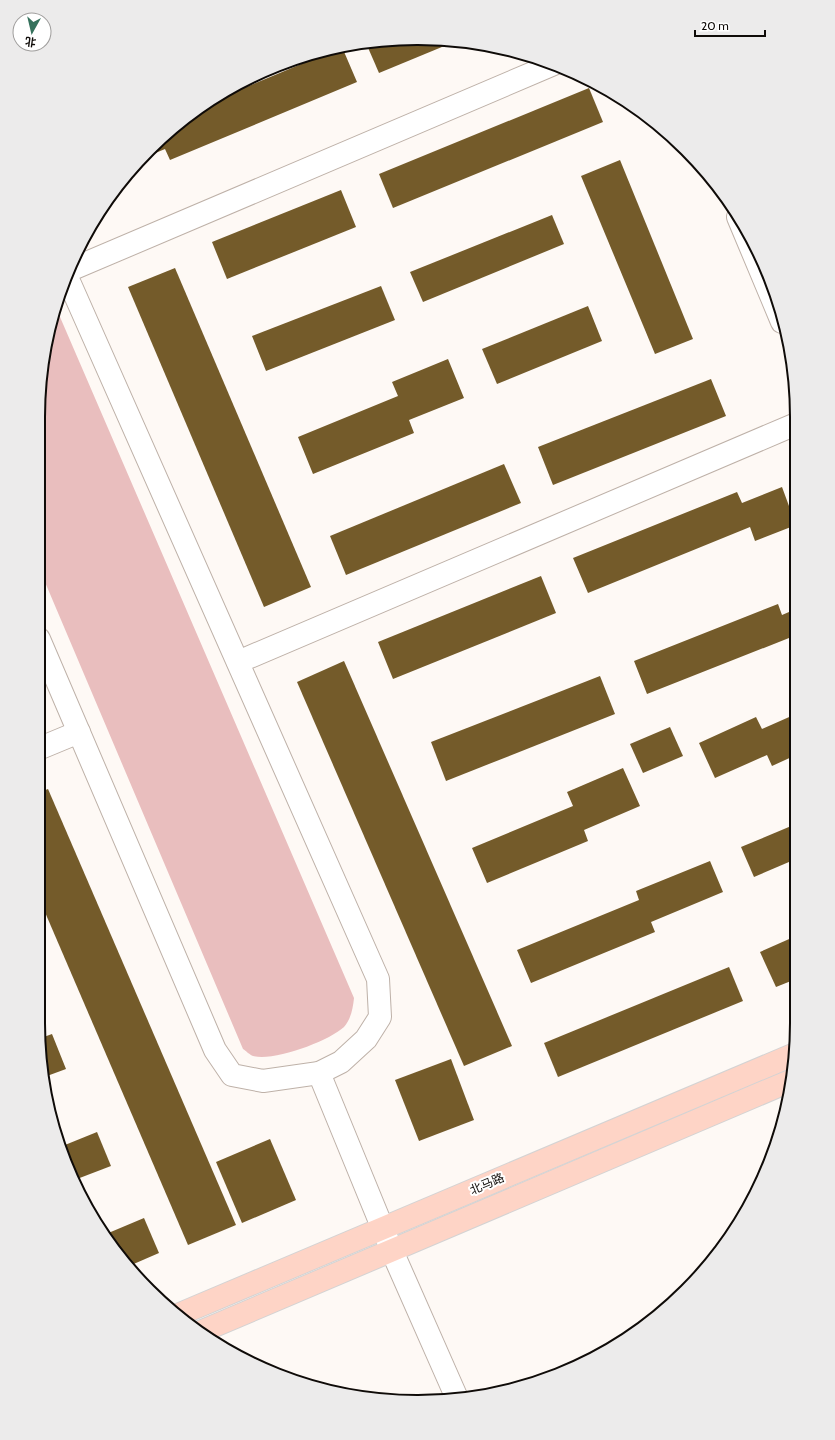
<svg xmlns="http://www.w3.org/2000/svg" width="835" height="1440" font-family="Cabin,'Noto Sans SC',sans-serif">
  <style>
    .green { fill: #e9bebe }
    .building { fill: #745b2a }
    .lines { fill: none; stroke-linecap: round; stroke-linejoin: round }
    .minor-casing { stroke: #beb1a8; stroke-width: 24 }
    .major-casing { stroke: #d4d3d3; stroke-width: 24 }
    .minor { stroke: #fff; stroke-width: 22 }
    .major { stroke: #fed4c6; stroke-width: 22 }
    .labels { text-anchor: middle; stroke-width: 4; stroke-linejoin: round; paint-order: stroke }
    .street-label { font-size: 12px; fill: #0f0b08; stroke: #fff }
    .rim { fill: none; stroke: #0f0b08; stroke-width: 2 }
  </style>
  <rect width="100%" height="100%" fill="#fef9f5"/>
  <path class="green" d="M60,317l294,681c-1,10 -3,21 -10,29 -15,14 -71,35 -91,29 -3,-1 -7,-5 -10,-7l-204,-481v-176l14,-72z"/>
  <g class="building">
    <polygon points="417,38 454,42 379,73 366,43"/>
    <polygon points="342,47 357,82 170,160 165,149 141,159 149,149 203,105"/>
    <polygon points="589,88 603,122 393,208 379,174"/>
    <polygon points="620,160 693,339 655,354 581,176"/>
    <polygon points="341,190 356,227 227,279 212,242"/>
    <polygon points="552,215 564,244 423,302 410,272"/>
    <polygon points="175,268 311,587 264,607 128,287"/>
    <polygon points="381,286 395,320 266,371 252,336"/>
    <polygon points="588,306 602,341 497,384 482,349"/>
    <polygon points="448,359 464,398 409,420 414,433 313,474 298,437 398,396 392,382"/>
    <polygon points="711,379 726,416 553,485 538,447"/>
    <polygon points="504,464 521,503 346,575 330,536"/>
    <polygon points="782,487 796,525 755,541 750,527 588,593 573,558 737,492 742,503"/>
    <polygon points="541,576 556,613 393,679 378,642"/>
    <polygon points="778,604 782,615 796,609 796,651 795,651 789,638 647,694 634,661"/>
    <polygon points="344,661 512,1046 464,1066 297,682"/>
    <polygon points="600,676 615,714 446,781 431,742"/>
    <polygon points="796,714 796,755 772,766 767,755 715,778 699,743 756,717 762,729"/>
    <polygon points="670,727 683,756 643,773 630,744"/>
    <polygon points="623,768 640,806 584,830 588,841 487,883 472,848 573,806 567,792"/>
    <polygon points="48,789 236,1225 188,1245 38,896 38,793"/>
    <polygon points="796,824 796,859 754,877 741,847"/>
    <polygon points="710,861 723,892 651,922 655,932 531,983 517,950 639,900 636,891"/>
    <polygon points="796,936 796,979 776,987 760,952"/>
    <polygon points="729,967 743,1001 558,1077 544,1043"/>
    <polygon points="52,1034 66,1069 47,1076 41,1038"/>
    <polygon points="451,1059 474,1120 419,1141 395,1080"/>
    <polygon points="97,1132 111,1166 77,1179 60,1147"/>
    <polygon points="270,1139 296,1200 242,1223 216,1162"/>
    <polygon points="144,1218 159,1253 129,1266 116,1253 106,1234"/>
  </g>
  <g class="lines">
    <defs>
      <g id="minor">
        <polyline points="738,217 782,322"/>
        <polyline points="70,270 554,64"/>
        <polyline points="39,639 215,1050 232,1075 263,1081 319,1073 341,1062 366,1039 380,1017 378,979 67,277"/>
        <polyline points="238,662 796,424"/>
        <polyline points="38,749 79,732"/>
        <polyline points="319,1073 392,1251 456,1396"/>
      </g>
      <g id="major">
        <polyline points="180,1314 795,1054"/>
        <polyline points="200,1332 790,1081"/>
      </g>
    </defs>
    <use href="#minor" class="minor-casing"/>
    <use href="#major" class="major-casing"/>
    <use href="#minor" class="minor"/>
    <use href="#major" class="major"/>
  </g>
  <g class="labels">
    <g class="street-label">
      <text transform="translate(487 1184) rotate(-23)" y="4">北马路</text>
    </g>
  </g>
  <path d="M0 0H835V1440H0ZM417 45H418A372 372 0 0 1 790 417V1023A372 372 0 0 1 418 1395H417A372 372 0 0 1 45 1023V417A372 372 0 0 1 417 45Z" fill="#ecebeb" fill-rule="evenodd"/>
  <path class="rim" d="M417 45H418A372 372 0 0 1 790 417V1023A372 372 0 0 1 418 1395H417A372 372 0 0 1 45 1023V417A372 372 0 0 1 417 45Z"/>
  <g transform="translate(32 32) rotate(188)"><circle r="19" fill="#ffffff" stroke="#9f9d9c"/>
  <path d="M0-3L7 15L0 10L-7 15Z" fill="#35715c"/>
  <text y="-6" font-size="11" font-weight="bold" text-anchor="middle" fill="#0f0b08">北</text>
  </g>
  <path d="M695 30v6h70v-6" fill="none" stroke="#0f0b08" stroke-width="2"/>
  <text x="701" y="30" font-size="12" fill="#0f0b08" stroke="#ffffff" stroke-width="3" paint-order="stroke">20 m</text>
</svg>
